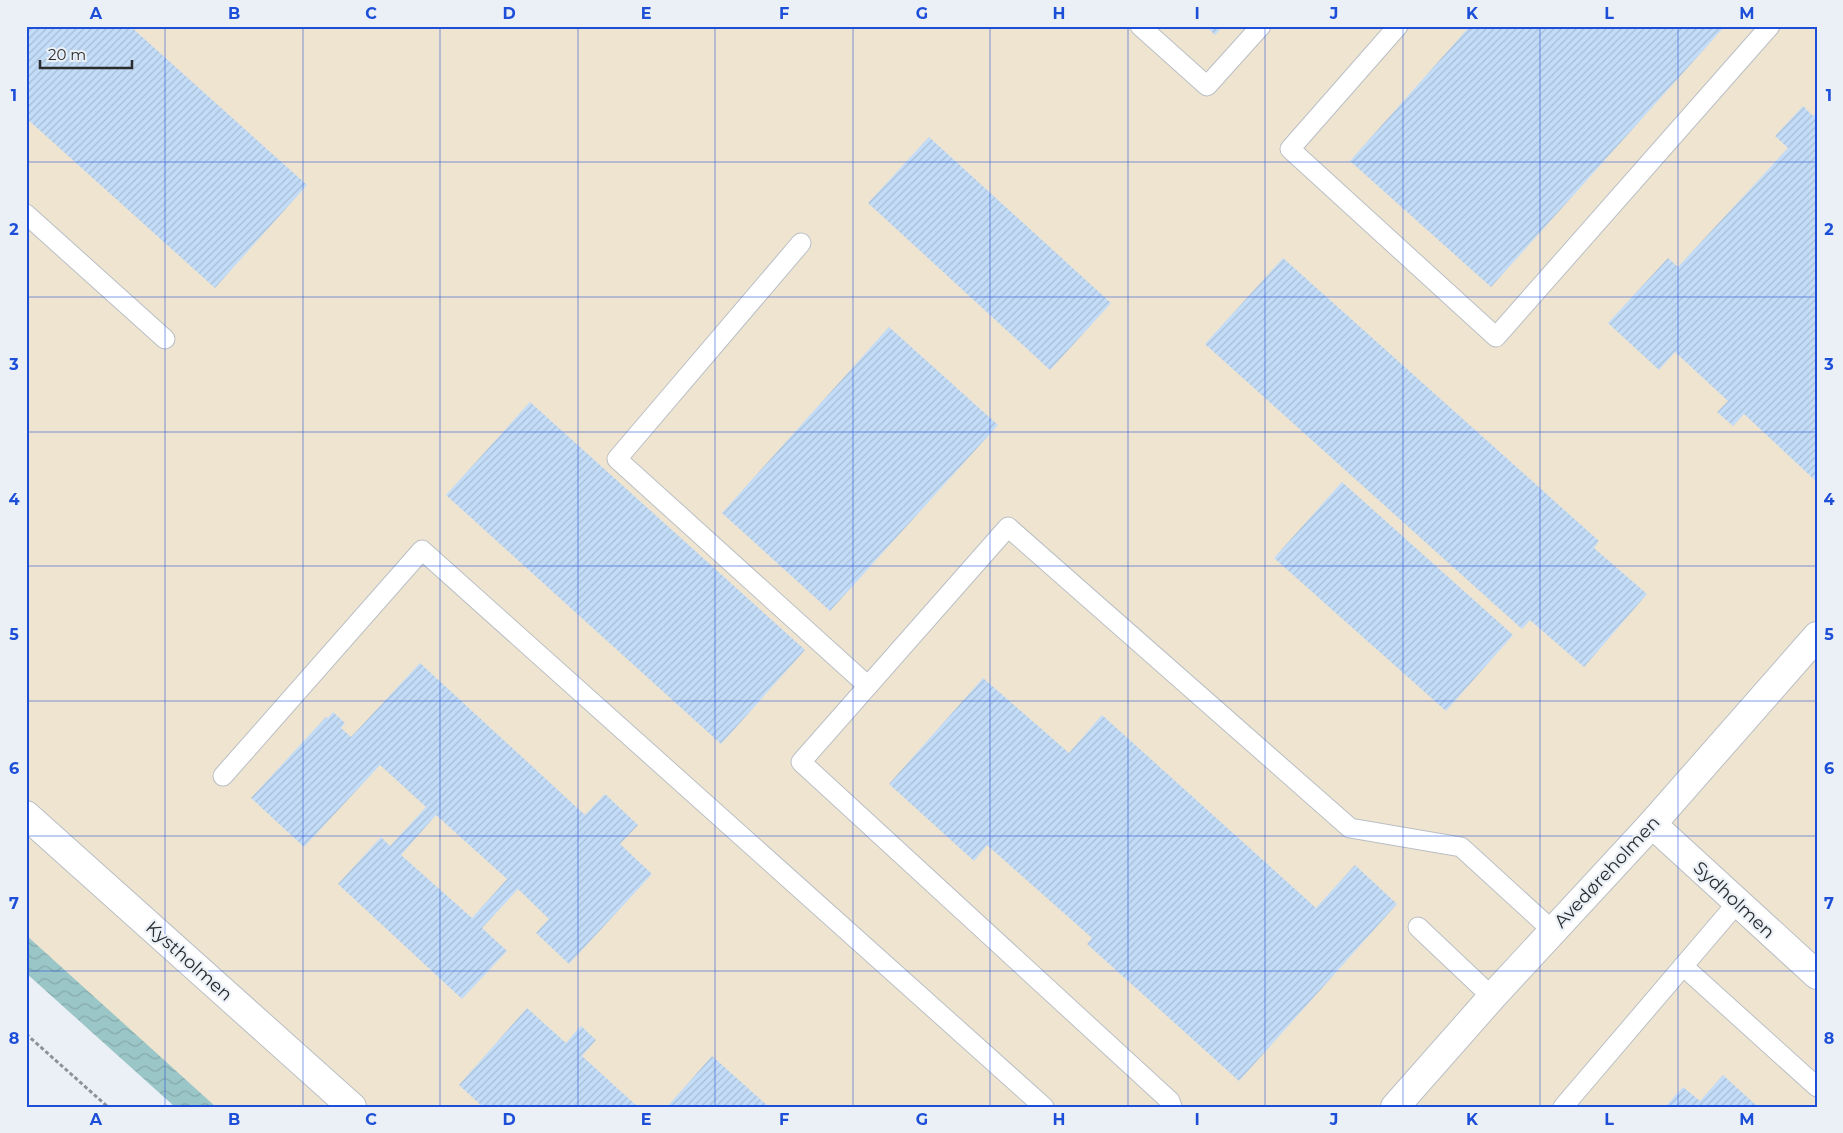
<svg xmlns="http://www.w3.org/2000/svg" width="1843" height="1133" font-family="Montserrat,sans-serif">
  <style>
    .industrial { fill: #efe4cf }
    .water { fill: url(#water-waves) }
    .building { fill: url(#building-hatch); fill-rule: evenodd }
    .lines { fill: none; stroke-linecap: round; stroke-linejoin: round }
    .lane-casing { stroke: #b9bfc5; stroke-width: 21 }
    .street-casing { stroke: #b9bfc5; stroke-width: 30 }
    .path { stroke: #8e9296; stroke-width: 3; stroke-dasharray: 4 2.5; stroke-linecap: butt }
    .lane { stroke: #fff; stroke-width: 19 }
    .street { stroke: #fff; stroke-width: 28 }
    .grid { fill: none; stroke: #1d4ed8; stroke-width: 1; stroke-opacity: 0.55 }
    .labels { text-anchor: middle; stroke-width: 4.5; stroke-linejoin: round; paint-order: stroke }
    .street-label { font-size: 18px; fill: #292b2d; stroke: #eaf0f6 }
    .neatline { fill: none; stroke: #1d4ed8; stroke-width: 2 }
    .grid-label { font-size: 16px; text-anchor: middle; font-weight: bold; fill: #1d4ed8 }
  </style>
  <defs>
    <pattern id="water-waves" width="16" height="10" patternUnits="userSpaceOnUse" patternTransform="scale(1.25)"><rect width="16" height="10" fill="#9bc6c7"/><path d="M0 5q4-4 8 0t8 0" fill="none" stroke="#86aaab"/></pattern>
    <pattern id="building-hatch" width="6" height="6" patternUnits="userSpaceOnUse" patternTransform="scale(1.25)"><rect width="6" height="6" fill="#c3dcf7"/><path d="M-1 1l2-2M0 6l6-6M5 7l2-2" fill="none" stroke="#a8bdd4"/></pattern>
  </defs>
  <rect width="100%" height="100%" fill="#eaf0f6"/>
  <polygon class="industrial" points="26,26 1817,26 1817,1107 177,1107 26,972"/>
  <polygon class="water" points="26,935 216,1107 175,1107 26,973"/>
  <g class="building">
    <polygon points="26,26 130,26 307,185 215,288 26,118"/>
    <polygon points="1206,26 1223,26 1215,35"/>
    <polygon points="1470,26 1725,26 1491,287 1350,161"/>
    <polygon points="1803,106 1813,116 1817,112 1817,482 1744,414 1733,426 1717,412 1728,401 1675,352 1659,370 1608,323 1668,258 1678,267 1788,148 1775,136"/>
    <polygon points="929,137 1111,303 1050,370 868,203"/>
    <polygon points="1283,258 1599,541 1594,548 1647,594 1584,667 1530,620 1522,629 1205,344"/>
    <polygon points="889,327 998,425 830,611 722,513"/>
    <polygon points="530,402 805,650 721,744 446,495"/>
    <polygon points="1342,482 1513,635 1446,711 1274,558"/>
    <path d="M420,663l165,152 20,-21 33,31 -18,19 32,30 -83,90 -33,-31 13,-14 -31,-30 -36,39 25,23 -45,48 -124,-115 43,-47 9,9 36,-39 -46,-42 -76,82 -53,-49 75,-81 2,1 5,-6 12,11 -4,5 10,9zM436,815l71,64 -35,39 -71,-63z"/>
    <polygon points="983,678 1069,753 1102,715 1316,908 1355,865 1397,904 1239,1081 1087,944 1092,938 987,845 974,861 889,784"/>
    <polygon points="527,1008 566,1043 581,1026 596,1040 582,1056 638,1107 483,1107 459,1085"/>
    <polygon points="712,1056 769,1107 667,1107"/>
    <polygon points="1723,1075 1758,1107 1665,1107 1683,1087 1700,1101"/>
  </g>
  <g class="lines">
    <defs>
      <g id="lane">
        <polyline points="1140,26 1207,86 1261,26"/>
        <polyline points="1398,26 1290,149 1496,337 1770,26"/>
        <polyline points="26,214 165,339"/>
        <polyline points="801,243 617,459 868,686"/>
        <polyline points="223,776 422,550 1044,1107"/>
        <polyline points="1418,927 1492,997"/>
        <polyline points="1683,966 1817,1087"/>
        <polyline points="1172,1107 1170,1101 801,762 1008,527 1350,828 1461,847 1553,931"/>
        <polyline points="1563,1107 1737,903"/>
      </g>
      <g id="street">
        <polyline points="26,815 352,1107"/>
        <polyline points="1652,824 1817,975"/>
        <polyline points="1395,1107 1492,997 1652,824 1817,636"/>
      </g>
    </defs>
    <use href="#lane" class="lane-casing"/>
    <use href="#street" class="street-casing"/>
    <polyline class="path" points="26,1034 108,1107"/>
    <use href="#lane" class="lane"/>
    <use href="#street" class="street"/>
  </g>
  <path class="grid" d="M165,26v1081M303,26v1081M440,26v1081M578,26v1081M715,26v1081M853,26v1081M990,26v1081M1128,26v1081M1265,26v1081M1403,26v1081M1540,26v1081M1678,26v1081M26,162h1791M26,297h1791M26,432h1791M26,566h1791M26,701h1791M26,836h1791M26,971h1791"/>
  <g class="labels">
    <g class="street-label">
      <text transform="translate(1607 872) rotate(-47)" y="6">Avedøreholmen</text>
      <text transform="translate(1734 900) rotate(43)" y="6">Sydholmen</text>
      <text transform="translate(189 961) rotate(42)" y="6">Kystholmen</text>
    </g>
  </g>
  <rect width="1843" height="1133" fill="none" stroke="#eaf0f6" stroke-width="55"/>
  <path d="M40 60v8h92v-8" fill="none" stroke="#292b2d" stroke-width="2.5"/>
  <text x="48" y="60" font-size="15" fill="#292b2d" stroke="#eaf0f6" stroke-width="4" paint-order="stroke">20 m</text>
  <rect x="28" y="28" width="1788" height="1078" class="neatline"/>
  <g class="grid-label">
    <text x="96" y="19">A</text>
    <text x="234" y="19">B</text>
    <text x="371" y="19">C</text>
    <text x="509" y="19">D</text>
    <text x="646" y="19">E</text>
    <text x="784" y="19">F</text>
    <text x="922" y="19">G</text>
    <text x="1059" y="19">H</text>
    <text x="1197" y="19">I</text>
    <text x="1334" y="19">J</text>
    <text x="1472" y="19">K</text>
    <text x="1609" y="19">L</text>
    <text x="1747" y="19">M</text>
    <text x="14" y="101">1</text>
    <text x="1829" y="101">1</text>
    <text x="14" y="235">2</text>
    <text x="1829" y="235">2</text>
    <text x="14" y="370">3</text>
    <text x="1829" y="370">3</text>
    <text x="14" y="505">4</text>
    <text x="1829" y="505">4</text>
    <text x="14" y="640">5</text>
    <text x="1829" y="640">5</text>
    <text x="14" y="774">6</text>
    <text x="1829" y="774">6</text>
    <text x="14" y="909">7</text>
    <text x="1829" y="909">7</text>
    <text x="14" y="1044">8</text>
    <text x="1829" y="1044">8</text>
    <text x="96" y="1125">A</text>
    <text x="234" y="1125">B</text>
    <text x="371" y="1125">C</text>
    <text x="509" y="1125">D</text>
    <text x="646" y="1125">E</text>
    <text x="784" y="1125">F</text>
    <text x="922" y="1125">G</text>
    <text x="1059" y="1125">H</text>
    <text x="1197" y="1125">I</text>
    <text x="1334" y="1125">J</text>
    <text x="1472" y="1125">K</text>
    <text x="1609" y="1125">L</text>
    <text x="1747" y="1125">M</text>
  </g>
</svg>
